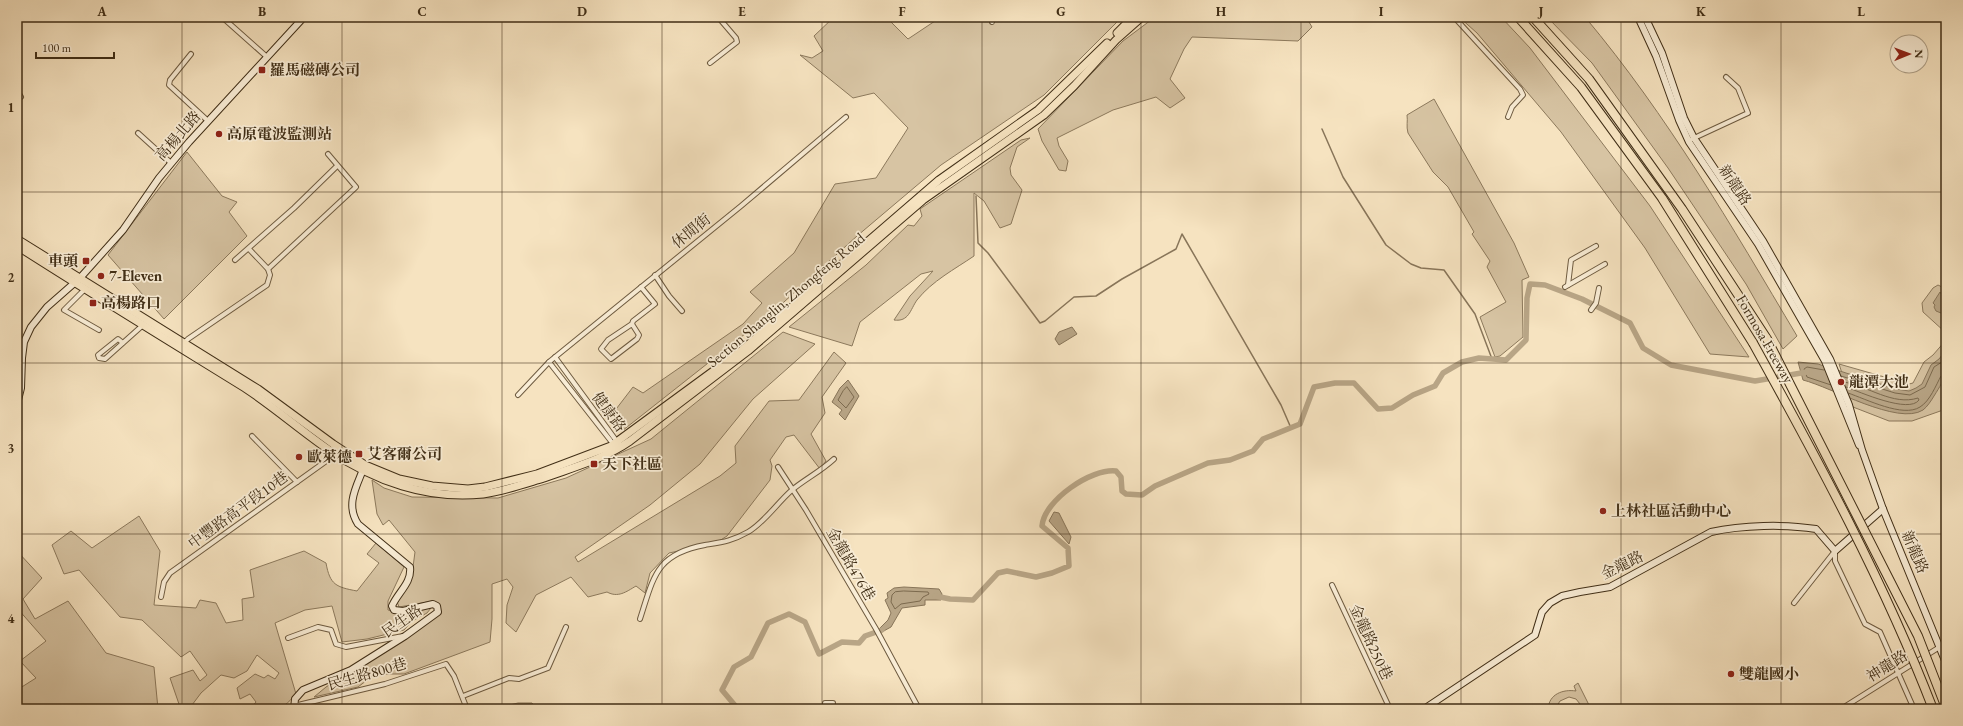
<svg xmlns="http://www.w3.org/2000/svg" width="1963" height="726" font-family="'EB Garamond','Noto Serif TC',serif">
  <style>
    .green { fill: #d7c4a3; stroke: #8c795c }
    .water { fill: #b8a586; stroke: #887559 }
    .lines { fill: none; stroke-linecap: round; stroke-linejoin: round }
    .shore { stroke: #7c6a4e; stroke-width: 1 }
    .stream { stroke: #887559; stroke-width: 1.5 }
    .canal { stroke: #b8a586; stroke-width: 5.5 }
    .street-casing { stroke: #6e5b40; stroke-width: 6 }
    .secondary-casing { stroke: #402e16; stroke-width: 8 }
    .primary-casing { stroke: #402e16; stroke-width: 9 }
    .highway-casing { stroke: #402e16; stroke-width: 10 }
    .street { stroke: #f9edd6; stroke-width: 4 }
    .secondary { stroke: #f9edd6; stroke-width: 6 }
    .primary { stroke: #f6e3c0; stroke-width: 7 }
    .highway { stroke: #f6e3c0; stroke-width: 8 }
    .highway-bridge-casing { stroke: #402e16; stroke-width: 10; stroke-linecap: butt }
    .highway-bridge { stroke: #f6e3c0; stroke-width: 8 }
    .grid { fill: none; stroke: #402e16; stroke-width: 1; stroke-opacity: 0.55 }
    .poi-dot { fill: #8f2418; stroke: #f9edd6; stroke-width: 1.5 }
    .labels { text-anchor: middle; stroke-width: 3.5; stroke-linejoin: round; paint-order: stroke }
    .poi-label { font-size: 15px; font-weight: bold; fill: #402e16; stroke: #f9edd6; text-anchor: start }
    .street-label { font-size: 15px; fill: #402e16; stroke: #f9edd6 }
    .neatline { fill: none; stroke: #402e16; stroke-width: 1.5 }
    .grid-label { font-size: 13px; text-anchor: middle; font-weight: bold; fill: #402e16 }
  </style>
  <rect width="100%" height="100%" fill="#f6e3c0"/>
  <filter id="stains"><feTurbulence type="fractalNoise" baseFrequency=".005" numOctaves="4"/><feColorMatrix values="0 0 0 0 .2 0 0 0 0 .09 0 0 0 0 .02 0 0 0 .5 -.17"/></filter>
  <radialGradient id="worn" r=".72"><stop offset=".6" stop-color="#630" stop-opacity="0"/><stop offset="1" stop-color="#630" stop-opacity=".3"/></radialGradient>
  <g class="green">
    <polygon points="834,17 886,17 908,39 941,17 1122,17 1044,95 941,165 857,236 774,311 622,431 610,417 633,387 643,393 743,324 762,303 750,292 794,253 835,184 876,178 908,128 874,93 853,98 800,55 812,58 823,51 814,36"/>
    <polygon points="1155,17 1306,17 1312,27 1298,41 1192,37 1184,49 1170,79 1185,98 1170,108 1156,97 1113,110 1057,138 1059,146 1068,161 1066,171 1059,170 1042,141 1038,129 1123,41"/>
    <polygon points="1459,17 1501,17 1530,48 1650,206 1749,357 1710,354 1645,248 1561,132 1477,33"/>
    <path d="M1547,17h38c83,99 146,208 212,319l-14,13 -37,-65 -78,-116 -76,-105z"/>
    <path d="M1434,99l80,144 15,34 -7,3 1,57 -23,19 -5,1 -15,-40 26,-15 -19,-35 3,-6 -18,-27 2,-2 -26,-45 -15,-15 -25,-39c-2,-7 0,-12 -1,-18z"/>
    <path d="M1030,138l-13,9 -7,21 1,7 11,15 -11,34 -11,4 -16,-27 -10,-8v63c-19,13 -42,25 -57,44 -7,10 -8,22 -23,20l16,-24 23,-25 -12,3 -61,48 -8,24 -63,-19 77,-62 42,-40 6,1 8,-10 -2,-7 101,-69z"/>
    <polygon points="187,152 222,196 237,202 229,212 247,236 164,319 108,255"/>
    <polygon points="1938,285 1946,289 1946,409 1912,421 1889,421 1853,407 1839,364 1909,384 1913,383 1924,362 1933,355 1946,340 1945,332 1923,312 1922,303 1933,288"/>
    <path d="M783,332l32,12 -62,55 -53,65 -50,41 -75,52 3,5 142,-86 16,-13 -1,-17 34,-45 30,-1 35,-48 12,11 -24,34 3,16 -14,21 15,27 -6,8 -26,-34 -8,2 -16,23 2,6 -2,14 -43,56 -11,7 -47,10 -19,20 -5,20 -9,-7c-10,6 -18,12 -29,6l-19,5 -17,-20 -35,18 -20,37 -10,-9 1,-18 6,-18 -6,-8 -15,5v35l-2,23 -86,32h-29l-17,13 -44,10 12,-10 65,-39 48,-37 -6,-10 -34,6 -3,-8 17,-32 2,-15 -26,-32 -6,5 -6,-11 -5,-34 12,8 28,9 86,1 68,-20 85,-39z"/>
    <path d="M139,516l21,35 -6,54 42,3 4,-8 16,3 10,20 17,-3 -1,-21 12,-2 -4,-27 54,-19 22,12c4,22 10,24 31,28l22,-28 -12,-9 9,-11 28,24 -16,34v9l9,2 28,-7 6,3 -4,5 -15,8 -8,9 -37,9 -25,3 -10,-36 -27,4 -30,13 21,71c-17,20 -22,15 -46,15l6,-7 -6,-8 -10,5 -3,-11 18,-14 9,4 4,-3 7,4 4,-6 -22,-18 -10,16 -13,7 -13,-3 -20,18 -9,12 -12,2 -10,-29 23,-8 7,11 7,-6 -17,-24 -9,6 -39,-37 -22,-3 -41,-47 -15,4 -12,-29 19,-14 21,17z"/>
    <polygon points="17,551 42,578 23,599 35,619 68,601 106,653 154,667 158,709 17,709 17,690 36,678 20,661 46,641 17,608"/>
    <path d="M1578,683l13,26h-7l-8,-10 -7,-2 -9,4 -5,8h-7c1,-15 15,-20 28,-18l-2,-5z"/>
  </g>
  <g class="water">
    <polygon points="1940,292 1946,302 1946,315 1936,311 1934,307 1935,305 1933,303"/>
    <polygon points="1072,327 1077,334 1059,345 1055,339 1059,332"/>
    <path d="M1946,350c0,23 1,26 -12,46 -3,5 -7,11 -11,14 -25,16 -92,-23 -120,-30l-5,-18 20,2 78,25 13,2 7,-3 6,-4 9,-19 8,-6z"/>
    <polygon points="848,380 859,396 845,420 839,414 842,410 832,402 840,388"/>
    <polygon points="1054,512 1059,513 1071,537 1069,544 1049,521"/>
    <polygon points="904,587 939,589 942,594 941,600 925,600 925,605 902,608 891,627 880,633 879,629 888,620 891,613 885,600 888,598 887,593 894,588"/>
    <polygon points="518,703 532,703 536,707 535,709 493,709"/>
  </g>
  <g class="lines">
    <g class="shore">
      <polyline points="1824,370 1807,367 1804,369 1807,377 1831,385"/>
      <polyline points="1841,376 1895,393 1910,395 1925,387 1934,367 1942,362 1946,357"/>
      <path d="M1844,382c24,4 49,24 74,16l1,2c-10,14 -59,-8 -73,-13"/>
      <polygon points="847,387 854,397 846,408 838,400 843,391"/>
      <path d="M1848,393c18,6 55,25 72,14 10,-6 16,-22 21,-31l5,-2"/>
      <polygon points="904,591 928,592 929,594 923,597 920,601 901,604 895,609 891,602 892,595 895,592"/>
    </g>
    <g class="stream">
      <polyline points="1322,129 1343,177 1386,245 1411,264 1421,268 1444,270 1475,314 1492,359"/>
      <polyline points="976,196 978,243 988,253 1040,323 1045,321 1074,297 1096,296 1122,279 1176,249 1182,234 1281,405 1291,428"/>
    </g>
    <g class="canal">
      <path d="M935,596l15,3 23,1 25,-27 9,-2 29,6 16,-4 17,-7 -1,-18 -26,-22c2,-26 50,-58 74,-55l5,6 1,14 4,3 16,1 13,-9 53,-23 22,-3 23,-9 10,-12 37,-15 14,-37 21,-4h19l24,26 14,-1 21,-13 22,-9 8,-13 19,-11 17,-4 27,2 20,-20 1,-42 3,-14 15,1 37,14 48,24 13,25 28,17 84,16 52,-9"/>
      <polyline points="738,709 722,690 734,667 751,657 768,623 789,614 805,622 819,654 842,642 859,643 865,636 882,630"/>
    </g>
    <defs>
      <g id="street">
        <polyline points="222,17 267,57"/>
        <polyline points="1454,17 1520,89 1523,95 1512,107 1508,117"/>
        <polyline points="992,22 993,17"/>
        <polyline points="191,54 170,80 169,85 208,121"/>
        <polyline points="710,63 737,42 736,38 718,17"/>
        <polyline points="17,91 21,97"/>
        <polyline points="138,133 171,163"/>
        <polyline points="1692,139 1748,113 1738,88 1726,77"/>
        <polyline points="235,260 294,208 337,166"/>
        <polyline points="268,269 356,187 328,154"/>
        <polyline points="655,275 669,296 682,311"/>
        <polyline points="1568,285 1571,260 1596,246"/>
        <polyline points="1565,287 1605,264"/>
        <polyline points="85,289 64,310 99,330"/>
        <polyline points="1591,310 1596,303 1599,288"/>
        <polyline points="632,324 639,335 637,339 611,359 601,349 608,340 632,324 633,321 655,304 641,287"/>
        <polyline points="123,343 118,339 98,355 99,358 105,359 143,325"/>
        <polyline points="183,344 188,339 267,285 270,275 268,269 249,249"/>
        <polyline points="555,357 618,443"/>
        <polyline points="549,362 614,445"/>
        <polyline points="518,395 549,362 741,206 846,117"/>
        <polyline points="252,436 297,482"/>
        <polyline points="778,467 806,510 876,629 919,709"/>
        <polyline points="1835,551 1835,561 1865,624 1880,632 1914,709"/>
        <polyline points="1332,585 1390,709"/>
        <polyline points="161,597 164,582 170,573 336,454"/>
        <polyline points="1794,603 1835,551"/>
        <path d="M640,619c14,-43 16,-65 65,-74 18,-3 27,-4 43,-13 16,-9 30,-30 44,-42 13,-11 28,-18 42,-31"/>
        <polyline points="288,638 318,627 331,630 336,644 346,647 403,636"/>
        <polyline points="463,696 509,678 519,679 548,668 566,627"/>
        <polyline points="294,706 385,684 446,664 454,676 467,709"/>
        <polyline points="825,709 825,703 833,703"/>
        <polyline points="1841,709 1946,643"/>
      </g>
      <g id="secondary">
        <polyline points="1638,17 1656,56 1679,120 1689,142 1758,244 1825,361 1859,445"/>
        <polyline points="1645,17 1662,53 1684,118 1694,138 1763,241 1830,359 1849,405 1862,450 1883,509 1946,663"/>
        <polyline points="17,404 21,388 22,358 24,342 31,327 47,307 80,278 123,230 159,178 189,142 304,17"/>
        <path d="M294,709l1,-10 8,-9 48,-20 54,-34 33,-24 -1,-6 -4,-2 -30,7 -9,-1 -2,-4c6,-14 20,-23 18,-39l-52,-43c-13,-20 -1,-38 6,-57"/>
        <path d="M1424,709l111,-74 7,-23 8,-9 12,-7 18,-4 30,-5 101,-55c31,-7 74,-8 105,-3l19,22 48,-42"/>
      </g>
      <g id="primary">
        <polyline points="1117,33 1133,17"/>
        <polyline points="17,239 258,389 333,444 365,465 399,479 432,486 468,489 485,487 537,474 611,446 742,350 939,180 1038,110 1107,43"/>
        <path d="M17,246c75,48 152,95 228,142 29,19 55,42 84,62 45,31 99,50 154,44 21,-3 41,-10 61,-16 30,-11 60,-19 86,-37l118,-90 175,-151 121,-85 30,-29 42,-46 26,-23"/>
      </g>
      <g id="highway">
        <polyline points="1518,17 1581,87 1662,198 1753,343"/>
        <polyline points="1533,17 1589,79 1682,209 1767,339"/>
      </g>
    </defs>
    <use href="#street" class="street-casing"/>
    <use href="#secondary" class="secondary-casing"/>
    <use href="#primary" class="primary-casing"/>
    <use href="#highway" class="highway-casing"/>
    <use href="#street" class="street"/>
    <use href="#secondary" class="secondary"/>
    <use href="#primary" class="primary"/>
    <use href="#highway" class="highway"/>
    <defs>
      <g id="highway-bridge">
        <polyline points="1767,339 1918,636 1946,708"/>
        <path d="M1753,343c66,119 131,239 180,366"/>
      </g>
    </defs>
    <use href="#highway-bridge" class="highway-bridge-casing"/>
    <use href="#highway-bridge" class="highway-bridge"/>
  </g>
  <path class="grid" d="M182,17v692M342,17v692M502,17v692M662,17v692M822,17v692M982,17v692M1141,17v692M1301,17v692M1461,17v692M1621,17v692M1781,17v692M17,192h1929M17,363h1929M17,534h1929"/>
  <g class="poi-dot">
    <rect x="258" y="66" width="8" height="8" rx="2"/>
    <circle cx="219" cy="134" r="4"/>
    <rect x="82" y="257" width="8" height="8" rx="2"/>
    <circle cx="101" cy="276" r="4"/>
    <rect x="89" y="299" width="8" height="8" rx="2"/>
    <circle cx="1841" cy="382" r="4"/>
    <rect x="355" y="450" width="8" height="8" rx="2"/>
    <circle cx="299" cy="457" r="4"/>
    <rect x="590" y="460" width="8" height="8" rx="2"/>
    <circle cx="1603" cy="511" r="4"/>
    <circle cx="1731" cy="674" r="4"/>
  </g>
  <g class="labels">
    <g class="poi-label">
      <text x="270" y="75">羅馬磁磚公司</text>
      <text x="227" y="139">高原電波監測站</text>
      <text x="78" y="266" text-anchor="end">車頭</text>
      <text x="109" y="281">7-Eleven</text>
      <text x="101" y="308">高楊路口</text>
      <text x="1849" y="387">龍潭大池</text>
      <text x="367" y="459">艾客爾公司</text>
      <text x="307" y="462">歐萊德</text>
      <text x="602" y="469">天下社區</text>
      <text x="1611" y="516">上林社區活動中心</text>
      <text x="1739" y="679">雙龍國小</text>
    </g>
    <g class="street-label">
      <text transform="translate(178 136) rotate(-49)" y="5">高楊北路</text>
      <text transform="translate(1735 185) rotate(56)" y="5">新龍路</text>
      <text transform="translate(691 231) rotate(-39)" y="5">休閒街</text>
      <text transform="translate(786 300) rotate(-40)" y="5">Section Shanglin, Zhongfeng Road</text>
      <text transform="translate(1765 339) rotate(60)" y="5">Formosa Freeway</text>
      <text transform="translate(609 412) rotate(53)" y="5">健康路</text>
      <text transform="translate(238 510) rotate(-36)" y="5">中豐路高平段10巷</text>
      <text transform="translate(1915 552) rotate(67)" y="5">新龍路</text>
      <text transform="translate(851 564) rotate(60)" y="5">金龍路476巷</text>
      <text transform="translate(1622 565) rotate(-26)" y="5">金龍路</text>
      <text transform="translate(402 621) rotate(-35)" y="5">民生路</text>
      <text transform="translate(1371 642) rotate(65)" y="5">金龍路250巷</text>
      <text transform="translate(1887 666) rotate(-32)" y="5">神龍路</text>
      <text transform="translate(367 674) rotate(-16)" y="5">民生路800巷</text>
    </g>
  </g>
  <rect width="1963" height="726" fill="none" stroke="#f6e3c0" stroke-width="44"/>
  <g transform="translate(1909 54) rotate(89)"><circle r="19" fill="#f9edd6" stroke="#afa189"/>
  <path d="M0-3L7 15L0 10L-7 15Z" fill="#8f2418"/>
  <text y="-6" font-size="11" font-weight="bold" text-anchor="middle" fill="#402e16">N</text>
  </g>
  <path d="M36 52v6h78v-6" fill="none" stroke="#402e16" stroke-width="2"/>
  <text x="42" y="52" font-size="12" fill="#402e16" stroke="#f9edd6" stroke-width="3" paint-order="stroke">100 m</text>
  <rect x="22" y="22" width="1919" height="682" class="neatline"/>
  <g class="grid-label">
    <text x="102" y="16">A</text>
    <text x="262" y="16">B</text>
    <text x="422" y="16">C</text>
    <text x="582" y="16">D</text>
    <text x="742" y="16">E</text>
    <text x="902" y="16">F</text>
    <text x="1061" y="16">G</text>
    <text x="1221" y="16">H</text>
    <text x="1381" y="16">I</text>
    <text x="1541" y="16">J</text>
    <text x="1701" y="16">K</text>
    <text x="1861" y="16">L</text>
    <text x="11" y="112">1</text>
    <text x="11" y="282">2</text>
    <text x="11" y="453">3</text>
    <text x="11" y="623">4</text>
  </g>
  <rect width="100%" height="100%" filter="url(#stains)"/>
  <rect width="100%" height="100%" fill="url(#worn)"/>
</svg>
